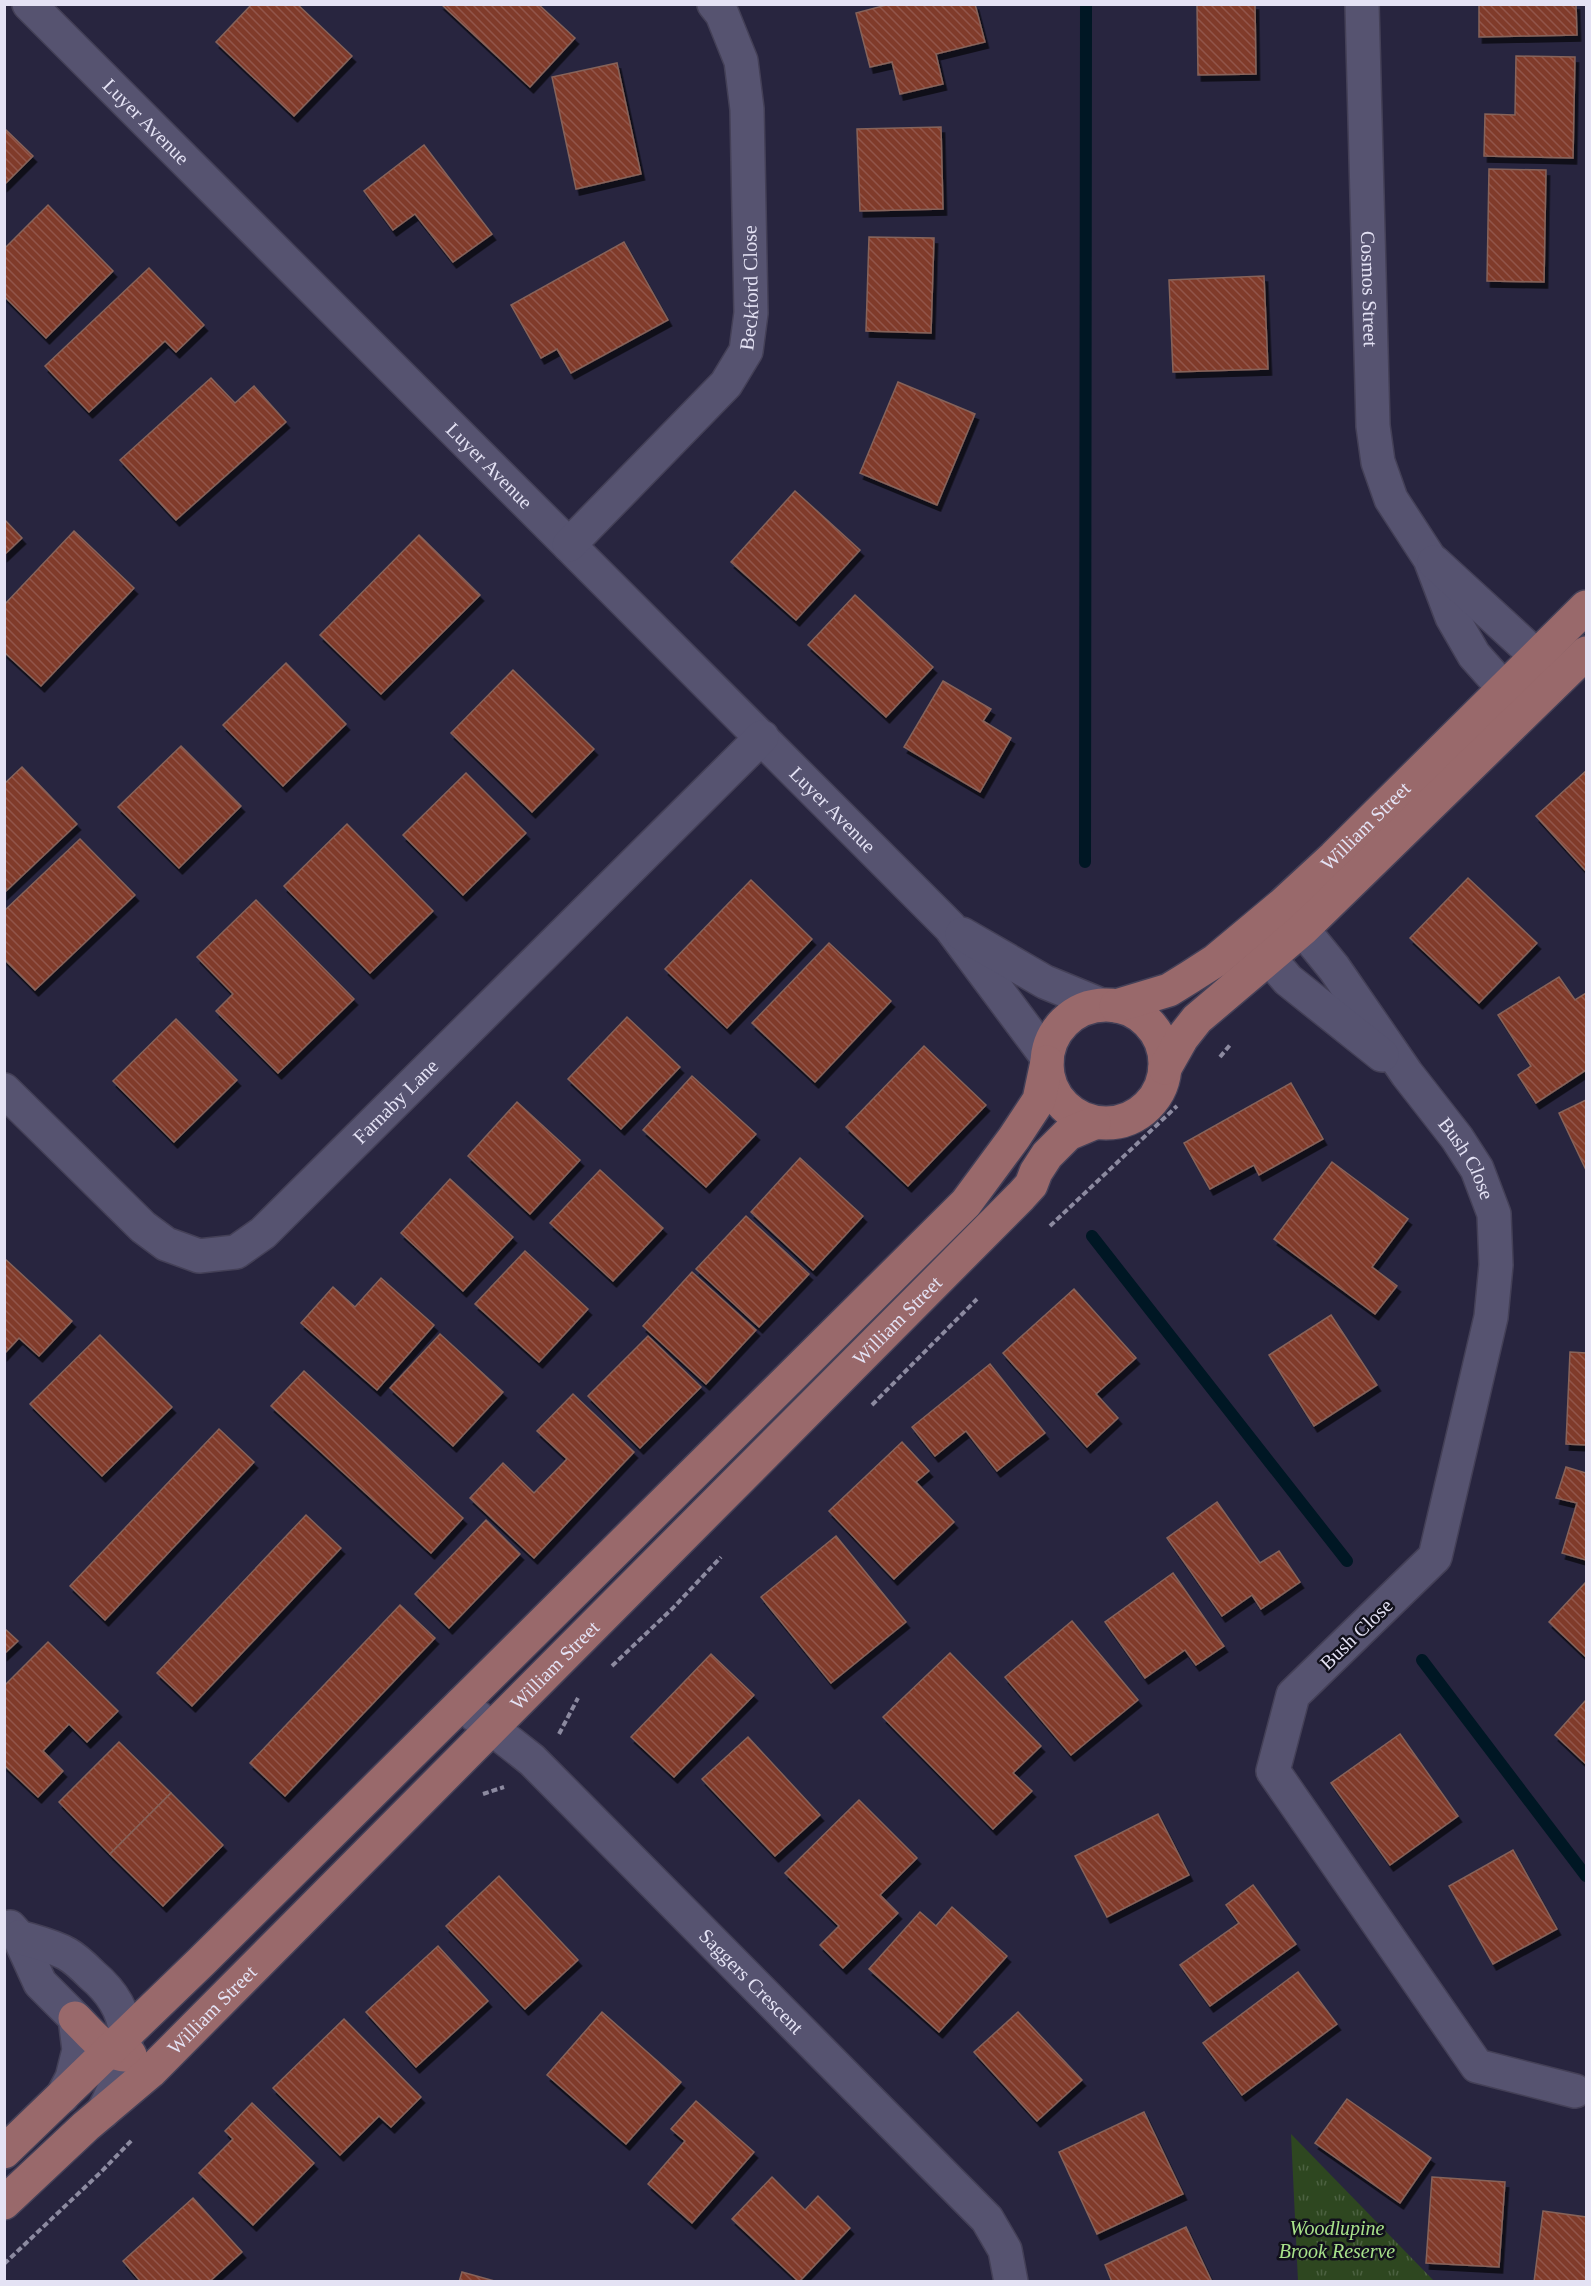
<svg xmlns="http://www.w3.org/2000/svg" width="1591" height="2286" font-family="Georgia,serif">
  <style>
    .park { fill: url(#park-tufts) }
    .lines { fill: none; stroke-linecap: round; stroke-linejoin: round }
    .stream { stroke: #001724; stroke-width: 12 }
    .building { fill: url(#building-back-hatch); stroke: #86635a; stroke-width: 1.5; filter: url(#shadow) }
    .minor-casing { stroke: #444057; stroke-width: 36 }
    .major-casing { stroke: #444057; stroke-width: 36 }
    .path { stroke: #8c8aa0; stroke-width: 4; stroke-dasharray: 6 3; stroke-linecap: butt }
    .minor { stroke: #565370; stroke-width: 33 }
    .major { stroke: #99696b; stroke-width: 33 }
    .labels { text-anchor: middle; stroke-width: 5; stroke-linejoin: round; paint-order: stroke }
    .street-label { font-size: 20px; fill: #e4e2f4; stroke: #11101b }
    .park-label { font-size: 20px; font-style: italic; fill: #a8e28a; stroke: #11101b }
  </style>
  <defs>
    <pattern id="park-tufts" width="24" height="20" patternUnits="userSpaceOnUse" patternTransform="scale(1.5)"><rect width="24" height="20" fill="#2e4720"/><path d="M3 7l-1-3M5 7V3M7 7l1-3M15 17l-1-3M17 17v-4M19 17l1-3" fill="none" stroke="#4c6141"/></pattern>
    <pattern id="building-back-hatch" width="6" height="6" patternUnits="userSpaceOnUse" patternTransform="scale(1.5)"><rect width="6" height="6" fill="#803a2b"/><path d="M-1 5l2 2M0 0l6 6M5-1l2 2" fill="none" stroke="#92564a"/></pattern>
    <filter id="shadow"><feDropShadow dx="3.5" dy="6" stdDeviation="0" flood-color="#0009"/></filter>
  </defs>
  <rect width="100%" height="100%" fill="#28253f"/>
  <polygon class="park" points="1291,2134 1434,2281 1298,2281"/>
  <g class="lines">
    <g class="stream">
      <polyline points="1085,862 1086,4"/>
      <polyline points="1092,1236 1347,1561"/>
      <polyline points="1422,1660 1586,1876"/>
    </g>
  </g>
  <g class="building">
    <polygon points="252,4 297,4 352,56 294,116 216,42"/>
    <polygon points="441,4 538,4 575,38 530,87"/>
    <polygon points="890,4 975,4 985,42 936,54 943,84 900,94 892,62 870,67 856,13"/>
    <polygon points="1197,4 1255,4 1256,74 1198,75"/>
    <polygon points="1479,4 1576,4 1577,35 1479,37"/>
    <polygon points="1516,56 1575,57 1573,158 1484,156 1485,114 1515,115"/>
    <polygon points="617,63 641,174 576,189 552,77"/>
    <polygon points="941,127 943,209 860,211 857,129"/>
    <polygon points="4,128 33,156 4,185"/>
    <polygon points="424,145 492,234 453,262 415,214 393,230 364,191"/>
    <polygon points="1489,169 1546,170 1544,282 1487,281"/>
    <polygon points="48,205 113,271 46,338 4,296 4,249"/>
    <polygon points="869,237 934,238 931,333 866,331"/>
    <polygon points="624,242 668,320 571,373 557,349 541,358 511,305"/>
    <polygon points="149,268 204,325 176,352 165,341 89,412 45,366"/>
    <polygon points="1264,276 1268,369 1173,372 1169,280"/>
    <polygon points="211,378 235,403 254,386 286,422 176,520 120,460"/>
    <polygon points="898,382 975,414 937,505 860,473"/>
    <polygon points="795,491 860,550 796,620 731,562"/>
    <polygon points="4,519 22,538 4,555"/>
    <polygon points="74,531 134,588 41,686 4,652 4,605"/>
    <polygon points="419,535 480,595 381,694 320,635"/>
    <polygon points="855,595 933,667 886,717 808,645"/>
    <polygon points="286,663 346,724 283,786 223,725"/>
    <polygon points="513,670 594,749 532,812 451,733"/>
    <polygon points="943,681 991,709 983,721 1011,738 980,792 904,747"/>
    <polygon points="181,746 241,806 179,868 118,807"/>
    <polygon points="22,767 77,824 4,893 4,784"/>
    <polygon points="1586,771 1586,871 1536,816"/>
    <polygon points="466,773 526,833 463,895 403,835"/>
    <polygon points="347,824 433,911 370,973 284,886"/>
    <polygon points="80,839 135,895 35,990 4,959 4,911"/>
    <polygon points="1468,878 1537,943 1479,1003 1410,938"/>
    <polygon points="751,880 812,939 727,1028 665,969"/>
    <polygon points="256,900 354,999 278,1073 216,1011 233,994 197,957"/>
    <polygon points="829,943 891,1001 815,1082 752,1023"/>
    <polygon points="1559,977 1575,1000 1586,993 1586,1070 1536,1103 1518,1075 1531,1066 1498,1015"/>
    <polygon points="627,1017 680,1067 621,1129 568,1079"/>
    <polygon points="176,1019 237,1080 174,1142 113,1081"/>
    <polygon points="924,1046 986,1105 908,1186 846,1127"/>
    <polygon points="692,1076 756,1134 706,1187 643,1130"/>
    <polygon points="1291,1083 1323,1139 1259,1175 1254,1165 1210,1189 1184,1143"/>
    <polygon points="1586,1100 1586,1170 1559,1113"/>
    <polygon points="517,1102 580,1160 530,1214 468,1156"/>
    <polygon points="800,1158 863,1216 813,1270 751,1212"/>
    <polygon points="1332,1162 1408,1219 1372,1267 1397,1286 1375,1314 1274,1239"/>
    <polygon points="600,1170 663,1228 613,1281 550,1223"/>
    <polygon points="450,1179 513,1237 463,1291 401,1233"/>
    <polygon points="746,1216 809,1274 759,1327 696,1269"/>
    <polygon points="525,1251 588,1309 539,1362 475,1304"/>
    <polygon points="4,1258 72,1321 39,1356 19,1338 4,1354"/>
    <polygon points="692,1272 756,1330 706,1384 643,1326"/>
    <polygon points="381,1278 434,1325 377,1390 301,1323 333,1287 355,1307"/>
    <polygon points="1074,1289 1136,1358 1096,1394 1118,1418 1087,1447 1003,1353"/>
    <polygon points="1331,1315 1377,1385 1314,1426 1269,1355"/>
    <polygon points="440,1334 503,1392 453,1446 390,1388"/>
    <polygon points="100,1335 172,1407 102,1476 30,1404"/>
    <polygon points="648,1336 701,1387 640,1448 588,1396"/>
    <polygon points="1570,1352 1586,1353 1586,1445 1566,1444"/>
    <polygon points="990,1364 1045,1433 997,1471 966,1431 935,1456 912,1427"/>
    <polygon points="304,1371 463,1518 431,1553 271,1406"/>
    <polygon points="573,1394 634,1452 534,1558 470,1498 503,1463 534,1493 567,1459 537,1431"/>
    <polygon points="219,1429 254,1462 105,1620 70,1586"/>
    <polygon points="902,1442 929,1471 916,1482 954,1522 894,1579 829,1511"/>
    <polygon points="1566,1467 1586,1473 1586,1560 1562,1553 1577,1503 1556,1498"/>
    <polygon points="1217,1502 1260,1563 1279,1551 1300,1582 1261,1609 1252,1595 1222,1616 1167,1538"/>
    <polygon points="306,1515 341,1548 192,1706 157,1673"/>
    <polygon points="486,1520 520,1554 449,1628 415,1594"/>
    <polygon points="836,1536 906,1622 831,1683 761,1597"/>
    <polygon points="1173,1573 1224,1646 1196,1665 1185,1650 1145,1678 1105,1622"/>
    <polygon points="1586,1582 1586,1657 1549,1622"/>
    <polygon points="400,1605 435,1638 285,1796 250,1763"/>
    <polygon points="1072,1621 1138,1700 1071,1755 1005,1677"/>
    <polygon points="4,1628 18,1641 4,1654"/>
    <polygon points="48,1642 118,1711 87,1742 69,1724 43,1751 63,1771 38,1797 4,1765 4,1686"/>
    <polygon points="950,1653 1041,1746 1013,1773 1032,1791 993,1829 883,1717"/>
    <polygon points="711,1654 754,1695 674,1777 631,1737"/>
    <polygon points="1586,1700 1586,1764 1555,1735"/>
    <polygon points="1400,1734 1458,1816 1390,1865 1331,1783"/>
    <polygon points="748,1737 820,1815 775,1856 702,1779"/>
    <polygon points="119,1742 171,1793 110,1854 59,1802"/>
    <polygon points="171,1793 223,1845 163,1906 110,1854"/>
    <polygon points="859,1800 917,1858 880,1895 898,1913 843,1968 820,1945 839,1926 785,1873"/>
    <polygon points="1158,1814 1189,1875 1107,1917 1075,1856"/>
    <polygon points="1513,1850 1557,1929 1493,1964 1449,1886"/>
    <polygon points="499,1876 578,1960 525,2009 446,1926"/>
    <polygon points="1253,1885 1296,1944 1210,2006 1180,1965 1239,1923 1226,1905"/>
    <polygon points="952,1907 1007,1956 939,2032 869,1969 920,1912 936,1926"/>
    <polygon points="438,1946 488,2001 416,2067 366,2012"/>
    <polygon points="1298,1972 1337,2024 1242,2095 1203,2043"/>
    <polygon points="602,2012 681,2082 626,2144 547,2075"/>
    <polygon points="1018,2012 1082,2080 1037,2121 974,2052"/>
    <polygon points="344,2019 421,2097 391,2127 379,2116 340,2155 273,2088"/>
    <polygon points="1347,2099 1431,2158 1400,2203 1315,2143"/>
    <polygon points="696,2101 754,2152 692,2223 648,2184 685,2141 671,2129"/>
    <polygon points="252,2103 314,2163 253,2225 199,2173 233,2139 225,2131"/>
    <polygon points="1144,2112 1183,2194 1097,2234 1059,2152"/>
    <polygon points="772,2177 805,2210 818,2196 850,2228 799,2282 732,2219"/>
    <polygon points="1432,2177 1505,2182 1499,2267 1426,2263"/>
    <polygon points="193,2198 242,2252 209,2282 141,2282 123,2261"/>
    <polygon points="1543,2211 1586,2217 1586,2282 1534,2282"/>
    <polygon points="1186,2227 1212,2282 1112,2282 1105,2265"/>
    <polygon points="462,2272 498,2282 459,2282"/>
  </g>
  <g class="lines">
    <defs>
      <g id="minor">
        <path id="s1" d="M29,4l921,923 97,130"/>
        <path id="s2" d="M1362,4l11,422 5,36 13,37 39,60 22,58 22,38 49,55"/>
        <path id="s3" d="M569,545l157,-161 20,-33 5,-38 -4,-204 -6,-48 -19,-47 -8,-10"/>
        <polyline points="1434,562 1557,675"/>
        <path id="s4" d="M1285,908l49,60 73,106 50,64 20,31 17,45 2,51 -5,52 -56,240 -142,138 -20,76 204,295 98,25"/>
        <polyline points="962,934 1045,982 1101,1005"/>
        <polyline points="1251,937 1288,980 1382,1055"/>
        <path id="s5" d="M4,1090l139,137 23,17 33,12 37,-4 27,-19 499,-496"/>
        <path id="s6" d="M461,1704l71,56 455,459 18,31 6,32"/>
        <polyline points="10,1927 19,1937 40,1983 75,2018 79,2050 72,2078 62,2097"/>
        <path d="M19,1937c16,5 34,9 48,17 9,5 18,14 25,21 49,41 38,86 11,137"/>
      </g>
      <g id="major">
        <circle cx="1106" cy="1064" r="59"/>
        <path id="s7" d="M1116,1006l53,-16 21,-13 25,-16 67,-56 52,-48 252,-250"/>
        <polyline points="1165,1068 1182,1038 1197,1019 1303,929 1586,653"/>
        <path d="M75,2018c14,13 33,40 55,37"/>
        <polyline points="4,2152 201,1962 966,1203 1014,1138 1039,1100 1047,1062"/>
        <path id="s8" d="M4,2203l82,-77 64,-54 871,-876 10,-11 5,-13 11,-17 21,-21 26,-11"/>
      </g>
    </defs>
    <use href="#minor" class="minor-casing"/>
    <use href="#major" class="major-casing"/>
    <g class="path">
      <polyline points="1220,1057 1230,1045"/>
      <polyline points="1050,1226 1177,1106"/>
      <polyline points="872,1405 977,1299"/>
      <polyline points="612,1666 673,1608 721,1557"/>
      <polyline points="559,1734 578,1698"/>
      <polyline points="483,1794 504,1787"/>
      <polyline points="4,2264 100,2173 132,2140"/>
    </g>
    <use href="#minor" class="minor"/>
    <use href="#major" class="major"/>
  </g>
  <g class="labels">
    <g class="street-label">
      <text dy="7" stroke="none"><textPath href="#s1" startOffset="166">Luyer Avenue</textPath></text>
      <text dy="7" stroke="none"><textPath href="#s3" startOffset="327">Beckford Close</textPath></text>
      <text dy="7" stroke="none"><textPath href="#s2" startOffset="285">Cosmos Street</textPath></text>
      <text dy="7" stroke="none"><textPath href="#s1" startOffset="652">Luyer Avenue</textPath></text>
      <text dy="7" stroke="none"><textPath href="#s1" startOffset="1138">Luyer Avenue</textPath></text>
      <text dy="7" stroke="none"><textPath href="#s7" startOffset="312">William Street</textPath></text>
      <text dy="7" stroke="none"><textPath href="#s5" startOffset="516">Farnaby Lane</textPath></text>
      <text dy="7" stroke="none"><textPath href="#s4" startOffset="310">Bush Close</textPath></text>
      <text dy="7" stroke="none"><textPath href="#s8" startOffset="1256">William Street</textPath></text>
      <text transform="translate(1356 1634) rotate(-44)" y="7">Bush Close</text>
      <text dy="7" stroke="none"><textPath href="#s8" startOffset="770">William Street</textPath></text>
      <text dy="7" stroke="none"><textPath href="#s6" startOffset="402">Saggers Crescent</textPath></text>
      <text dy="7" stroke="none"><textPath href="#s8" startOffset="284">William Street</textPath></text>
    </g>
    <g class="park-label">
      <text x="1337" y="2235">Woodlupine<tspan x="1337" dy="23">Brook Reserve</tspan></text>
    </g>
  </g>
  <rect width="1591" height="2286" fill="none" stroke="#e4e2f4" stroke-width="12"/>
</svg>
